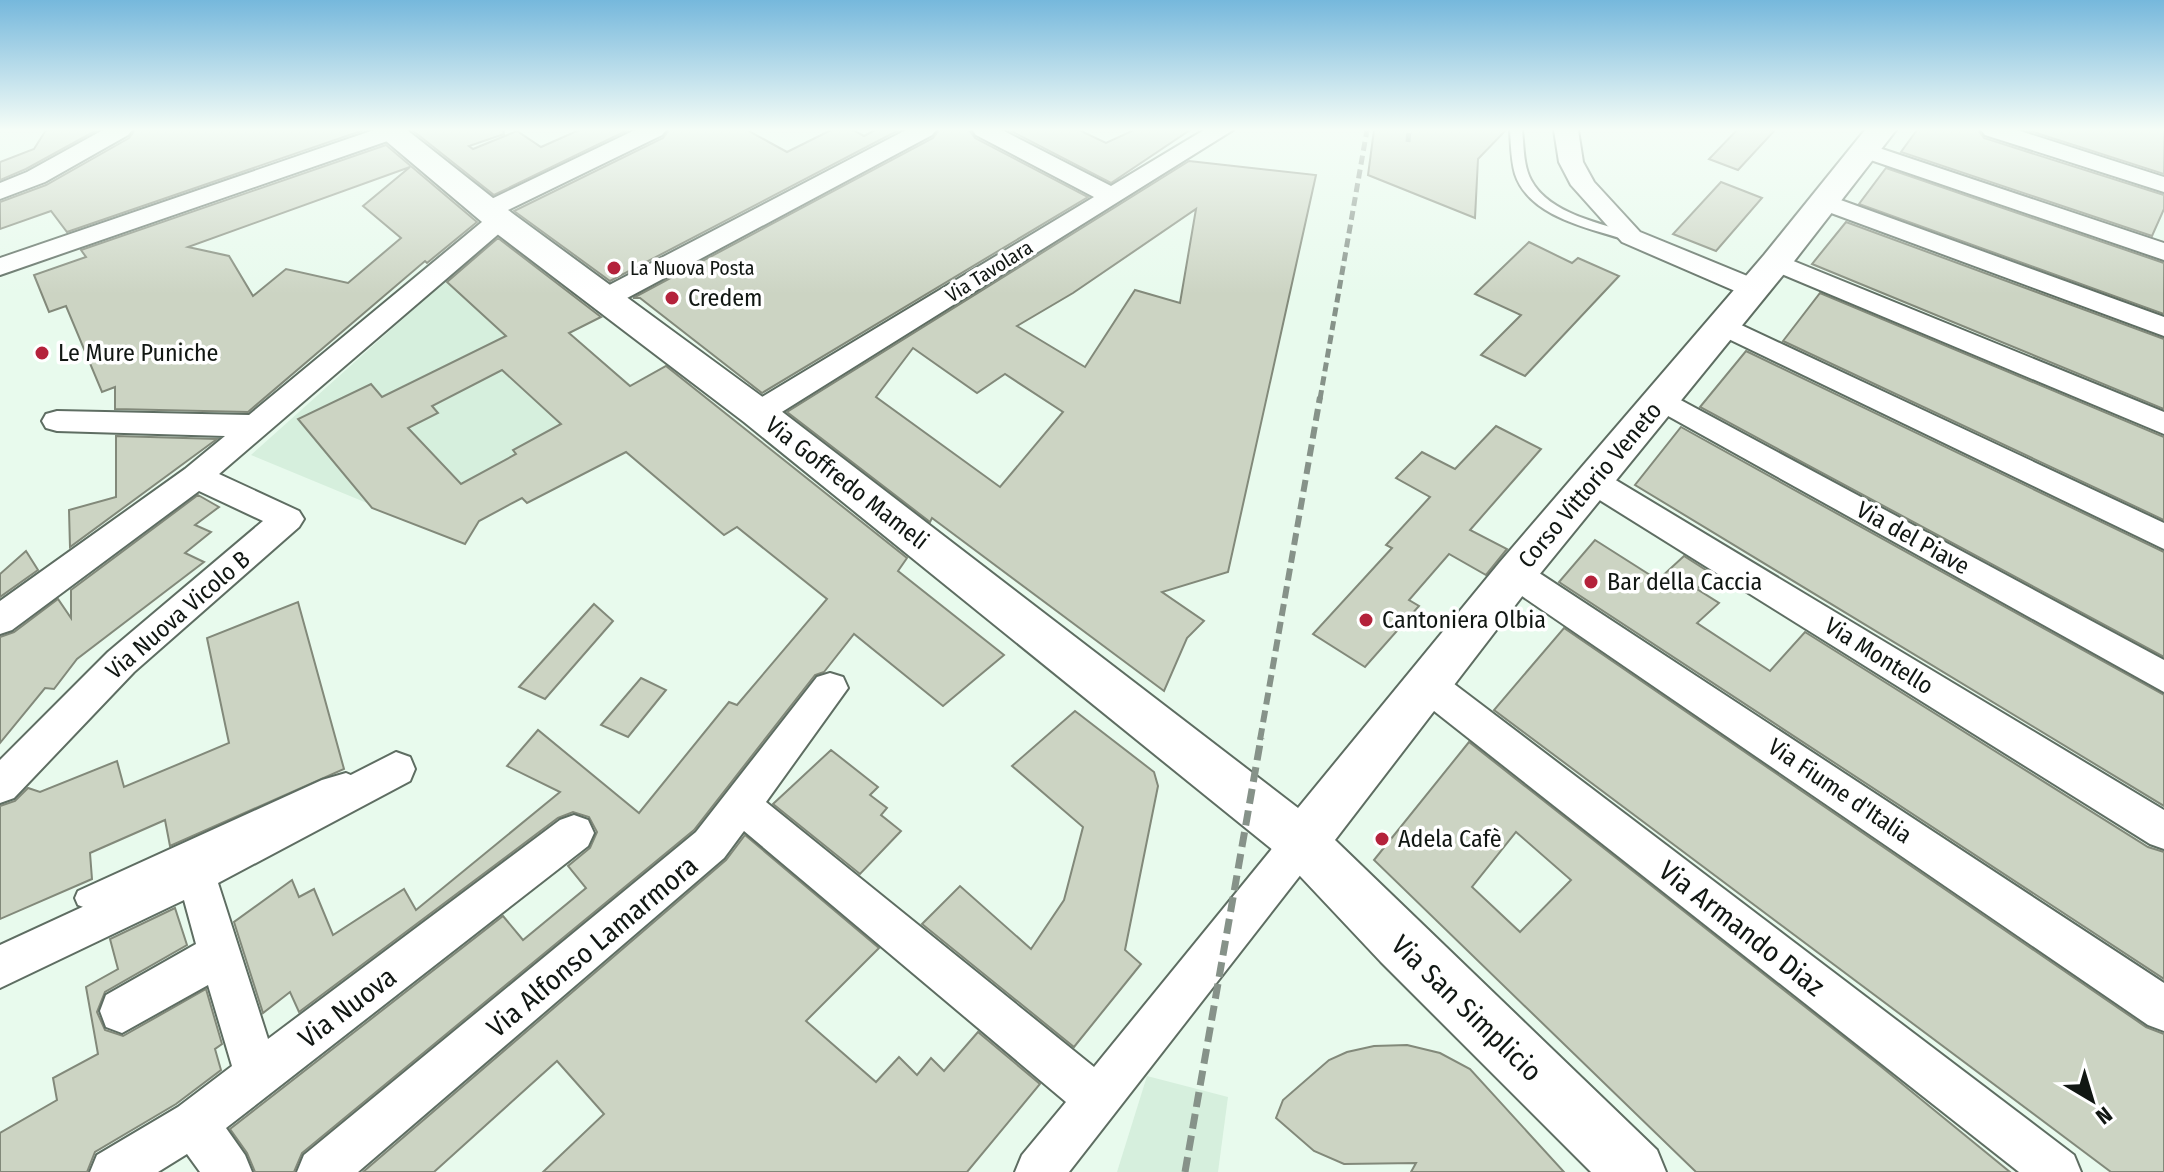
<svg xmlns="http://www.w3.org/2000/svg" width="2164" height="1172" font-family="'Fira Sans Condensed',sans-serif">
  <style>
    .built { fill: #d6efdd }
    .building { fill: #ccd4c3; stroke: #82897a; stroke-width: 2; fill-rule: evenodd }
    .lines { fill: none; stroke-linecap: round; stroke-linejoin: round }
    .service-casing { stroke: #5e6d62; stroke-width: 4 }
    .minor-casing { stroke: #5e6d62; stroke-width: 4 }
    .secondary-casing { stroke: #5e6d62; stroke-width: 4 }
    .service { fill: #fff; fill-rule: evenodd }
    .minor { fill: #fff; fill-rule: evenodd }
    .secondary { fill: #fff; fill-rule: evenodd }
    .rail-far2 { stroke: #869289; stroke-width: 5; stroke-dasharray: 9 5; stroke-linecap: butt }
    .rail-far1 { stroke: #869289; stroke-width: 6; stroke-dasharray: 12 6; stroke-linecap: butt }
    .rail { stroke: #869289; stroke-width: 7; stroke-dasharray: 15 7; stroke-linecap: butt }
    .poi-dot { fill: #b4223b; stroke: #fff; stroke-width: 3 }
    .labels { text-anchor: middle; stroke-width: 7; stroke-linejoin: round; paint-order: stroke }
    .far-poi-label { font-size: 20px; fill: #111713; stroke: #fff; text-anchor: start }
    .far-street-label { font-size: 20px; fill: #111713; stroke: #fff }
    .poi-label { font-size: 24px; fill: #111713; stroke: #fff; text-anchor: start }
    .street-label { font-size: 24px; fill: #111713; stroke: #fff }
    .near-street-label { font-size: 28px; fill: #111713; stroke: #fff }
  </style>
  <rect width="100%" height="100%" fill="#e8faed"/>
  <g class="built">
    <polygon points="497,246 590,323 570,334 631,385 555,428 605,463 527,503 522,498 449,537 251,455 472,257"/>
    <polygon points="1147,1076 1228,1097 1218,1172 1117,1172"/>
  </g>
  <g class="building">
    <polygon points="46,130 97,130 26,169 0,180 0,162 34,149"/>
    <polygon points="135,130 364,130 67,232 51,211 0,229 0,202 46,185 129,138"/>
    <polygon points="412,130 503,130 504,134 469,146 473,149 517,131 541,147 579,130 628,130 494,195"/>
    <polygon points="669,130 747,130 787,152 831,130 853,130 864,136 875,130 899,130 610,281 514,211 663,138"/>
    <polygon points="939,130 969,130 975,138 1088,197 762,393 640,298 633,298 933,138"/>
    <polygon points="1009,130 1079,130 1106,143 1134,130 1190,130 1111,183"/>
    <polygon points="1374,130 1506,130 1478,159 1475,218 1368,175"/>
    <polygon points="1737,130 1775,130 1738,170 1709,159"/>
    <polygon points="1917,130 1978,130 1984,138 2164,195 2164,209 2152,236 1901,152"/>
    <polygon points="2027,130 2164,130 2164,174"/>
    <path d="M386,145l91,77 -50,41 -2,-2 -177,151 -133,-3v-22l-13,5 -36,-86 -17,6 -15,-37 52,-18 -5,-7zM410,167l-47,39 38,32 -53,45 -62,-14 -33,27 -24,-40 -41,-9z"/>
    <path d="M1189,161l127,14 -88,397 -66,20 42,29 -17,17 -23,53 -232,-173 -2,4 -143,-110zM1196,209l-16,94 -45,-13 -50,77 -68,-41 56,-33zM913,348l64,45 28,-19 58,38 -63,75 -124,-90z"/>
    <polygon points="1886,168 2164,263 2164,314 1859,204"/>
    <polygon points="1721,182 1762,198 1716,251 1673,234"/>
    <polygon points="1846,222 2164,339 2164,409 1812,264"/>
    <path d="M498,238l103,79 -32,16 61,53 36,-20 241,192 -9,13 106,84 -61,51 -89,-72 -30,38 -9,3 -121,155 -392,323 -8,19h-39l-8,-19 -17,-24 273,-213 20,24 63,-52 -18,-22 22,-18 7,-16 -8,-15 -16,-5 -15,6 -259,194 -9,-20 -27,21 -29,-91 58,-42 7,17 15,-8 19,46 71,-46 12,21 144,-118 -53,-26 31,-36 101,83 90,-111 8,3 90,-106 -90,-72 -13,8 -98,-83 -99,51 -5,-5 -43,23 -14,23 -93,-36 -74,-89 73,-35 11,13 124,-61 -59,-54zM502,370l59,54 -48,26 3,4 -55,30 -53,-56 30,-15 -6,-7z"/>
    <polygon points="1529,242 1572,263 1578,258 1619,276 1525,376 1481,355 1521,315 1475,294"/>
    <polygon points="1820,293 2164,437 2164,520 1783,341"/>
    <polygon points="1746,351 2164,552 2164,657 1700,407"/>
    <polygon points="1496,426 1541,449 1470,530 1507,549 1486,575 1449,554 1409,600 1419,606 1365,667 1313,634 1392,548 1386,545 1430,497 1396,478 1422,452 1455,469"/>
    <polygon points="1681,427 2164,695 2164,806 1635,485"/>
    <polygon points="116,436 217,439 70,547 69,510 116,497"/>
    <polygon points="198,495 219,507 195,525 211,532 185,553 204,562 77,659 54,689 45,688 0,743 0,637 14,632 58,599 71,618 71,590"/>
    <polygon points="1595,540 1658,580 1684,556 1712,574 1697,589 1719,603 1697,623 1770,671 1805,632 2148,847 2164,852 2164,979 1559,582"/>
    <polygon points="26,551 38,570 0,597 0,574"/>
    <polygon points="298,602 344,769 170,846 165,820 90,853 92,879 0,919 0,806 15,801 28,788 40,792 117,761 124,787 229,743 207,638"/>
    <polygon points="594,604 613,621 545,699 519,687"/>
    <polygon points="1564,628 2146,1027 2164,1034 2164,1172 2111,1172 1494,710"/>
    <polygon points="641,678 666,690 628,737 601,725"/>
    <polygon points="1075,711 1154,772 1158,786 1125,950 1141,964 1074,1047 922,924 960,886 1031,949 1064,900 1083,827 1012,766"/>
    <path d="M1469,742l410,323 131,107h-314l-322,-312zM1516,832l55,48 -51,52 -48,-45z"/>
    <polygon points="831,750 878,787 870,795 887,808 881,815 901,831 860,874 773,804"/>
    <polygon points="745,835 879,948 806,1021 876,1082 899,1057 917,1075 931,1058 944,1071 978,1032 1040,1084 967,1172 543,1172 604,1114 557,1061 434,1172 363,1172 726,860"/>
    <polygon points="175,908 187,945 105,992 97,1012 105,1030 123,1036 206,989 222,1044 215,1049 221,1070 176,1104 95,1152 87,1172 0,1172 0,1133 57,1100 53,1078 98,1054 86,987 118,969 110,939"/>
    <polygon points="1407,1045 1440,1053 1470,1069 1564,1172 1411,1172 1416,1163 1344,1164 1314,1151 1276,1118 1283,1100 1329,1060 1347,1052 1374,1046"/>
  </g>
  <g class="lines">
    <defs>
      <g id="service">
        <path d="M1510,130h12c2,16 1,35 9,50 18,34 71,44 105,54v6h-10c-37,-12 -97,-23 -111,-66 -4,-14 -4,-29 -5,-44z"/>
        <polygon points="346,773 353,776 356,782 353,788 332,794 94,905 86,908 78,905 75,898 78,891 322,780"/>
      </g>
      <g id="minor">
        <polygon points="103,130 132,130 128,135 45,182 0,199 0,183 27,172"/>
        <polygon points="374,130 403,132 399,137 0,275 0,258"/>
        <polygon points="635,130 666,130 662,135 502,213 509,215 513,220 509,225 219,474 299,511 304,519 299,527 134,672 14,798 0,803 0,760 108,652 263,521 199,491 12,630 0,634 0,601 185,469 225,436 57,431 46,428 42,421 46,414 57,411 249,415 488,217 479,215 475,210 479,205"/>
        <polygon points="906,130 936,130 932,135 614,305 604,308 594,305 590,299 594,293"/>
        <polygon points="972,130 1002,130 1111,186 1204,130 1233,130 769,420 758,423 747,420 743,413 747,406 1094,197 976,135"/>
        <polygon points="1554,130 1578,130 1583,162 1594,182 1640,232 1762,282 1766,288 1762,294 1752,296 1742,294 1622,242 1571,185 1559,162"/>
        <polygon points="1981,130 2017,130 2164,177 2164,192 1985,135"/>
        <polygon points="1864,143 2164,243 2164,260 1856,155 1852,150 1856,145"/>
        <polygon points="1824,194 2164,317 2164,336 1815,207 1811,202 1815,197"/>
        <polygon points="1776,254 2164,412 2164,434 1767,268 1763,262 1767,256"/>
        <polygon points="1722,316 2164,523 2164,549 1712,331 1708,325 1712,319"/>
        <polygon points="1662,390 2164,660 2164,692 1652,407 1647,400 1652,393"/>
        <polygon points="1593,470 1604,473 2164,810 2164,849 2150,844 1582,489 1577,481 1582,473"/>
        <polygon points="1515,561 1527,565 2164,983 2164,1031 2148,1025 1503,583 1498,574 1503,565"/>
        <polygon points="1428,670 1441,674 2074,1155 2081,1172 2019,1172 1415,696 1410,685 1415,674"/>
        <polygon points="830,673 843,677 848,688 766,802 1094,1067 1288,829 1302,824 1316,829 1322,842 1316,855 1069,1172 1015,1172 1022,1155 1066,1102 744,831 724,858 358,1172 297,1172 304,1155 696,832 817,677"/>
        <polygon points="396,752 410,757 415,769 410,781 218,883 268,1039 560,820 574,815 588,820 594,833 588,846 226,1128 245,1155 252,1172 200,1172 187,1154 158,1172 90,1172 97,1155 178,1107 232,1066 208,985 122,1033 106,1027 100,1011 106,995 196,944 184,900 0,988 0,945 182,861"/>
      </g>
      <polygon id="secondary" points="373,130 407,130 512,213 772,404 1298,808 1500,562 1764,255 1865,130 1896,130 1788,269 1530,586 1335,840 1657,1150 1666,1172 1591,1172 1381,962 1284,859 744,422 488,227"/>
    </defs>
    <use href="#service" class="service-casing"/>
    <use href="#minor" class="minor-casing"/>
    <use href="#secondary" class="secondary-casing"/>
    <use href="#service" class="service"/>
    <use href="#minor" class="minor"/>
    <use href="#secondary" class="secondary"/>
    <g class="rail-far2">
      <polyline points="1408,142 1409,130"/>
      <polyline points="1320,399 1367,130"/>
    </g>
    <polyline class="rail-far1" points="1260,740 1320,397"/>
    <polyline class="rail" points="1185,1172 1261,738"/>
  </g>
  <linearGradient id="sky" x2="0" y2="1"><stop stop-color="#76b8dc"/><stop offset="0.44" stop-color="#f5fdf7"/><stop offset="1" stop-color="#f5fdf7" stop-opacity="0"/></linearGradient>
  <rect width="2164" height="294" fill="url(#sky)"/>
  <g class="poi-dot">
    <circle cx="614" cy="268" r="8"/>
    <circle cx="672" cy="298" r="8"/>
    <circle cx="42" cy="353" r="8"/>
    <circle cx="1591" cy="582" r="8"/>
    <circle cx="1366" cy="620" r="8"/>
    <circle cx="1382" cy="839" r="8"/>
  </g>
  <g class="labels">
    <g class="far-poi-label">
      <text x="630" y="275">La Nuova Posta</text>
    </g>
    <g class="far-street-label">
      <text transform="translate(989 271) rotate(-32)" y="7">Via Tavolara</text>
    </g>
    <g class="poi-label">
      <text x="688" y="306">Credem</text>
      <text x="58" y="361">Le Mure Puniche</text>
      <text x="1607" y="590">Bar della Caccia</text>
      <text x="1382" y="628">Cantoniera Olbia</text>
      <text x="1398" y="847">Adela Cafè</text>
    </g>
    <g class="street-label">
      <text transform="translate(847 483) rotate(38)" y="8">Via Goffredo Mameli</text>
      <text transform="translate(1590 485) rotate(-50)" y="8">Corso Vittorio Veneto</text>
      <text transform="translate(1913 538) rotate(29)" y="8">Via del Piave</text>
      <text transform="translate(178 615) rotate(-41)" y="8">Via Nuova Vicolo B</text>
      <text transform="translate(1879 656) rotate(32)" y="8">Via Montello</text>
      <text transform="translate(1840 791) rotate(34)" y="8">Via Fiume d'Italia</text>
    </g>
    <g class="near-street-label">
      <text transform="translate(1742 928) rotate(38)" y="10">Via Armando Diaz</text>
      <text transform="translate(592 946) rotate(-40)" y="10">Via Alfonso Lamarmora</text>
      <text transform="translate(347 1007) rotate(-37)" y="10">Via Nuova</text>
      <text transform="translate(1467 1008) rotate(44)" y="10">Via San Simplicio</text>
    </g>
  </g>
  <g transform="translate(2092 1100) rotate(142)" stroke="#ffffff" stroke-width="6" paint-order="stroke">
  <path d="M0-6L14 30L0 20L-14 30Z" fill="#111713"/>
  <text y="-12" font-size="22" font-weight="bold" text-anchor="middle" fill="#111713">N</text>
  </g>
</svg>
